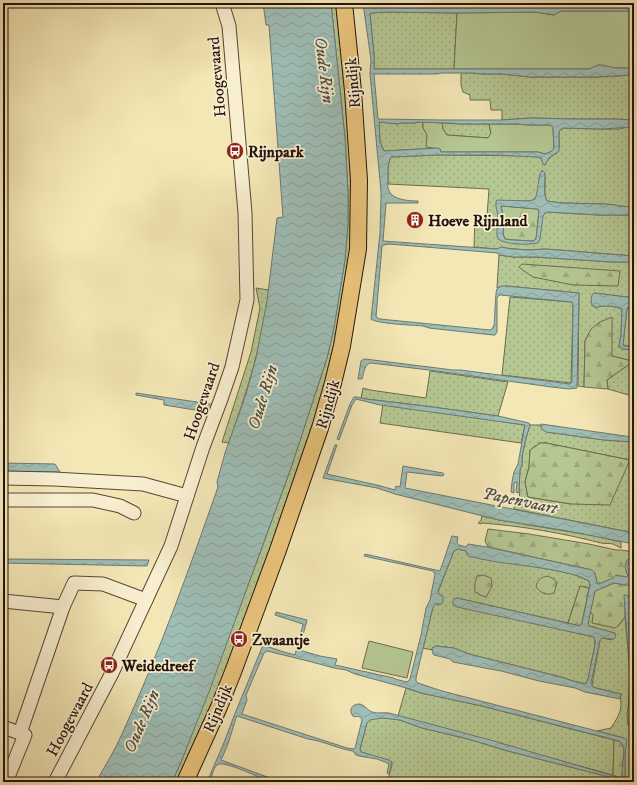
<svg xmlns="http://www.w3.org/2000/svg" width="637" height="785" font-family="'IM FELL DW Pica',serif">
  <style>
    .grass { fill: url(#grass-dots); stroke: #6c6c4e; fill-rule: evenodd }
    .forest { fill: url(#forest-firs); stroke: #6c6c4e }
    .green { fill: #b5c792; stroke: #6c6c4e }
    .water { fill: url(#water-waves); stroke: #6d7972; fill-rule: evenodd }
    .lines { fill: none; stroke-linecap: round; stroke-linejoin: round }
    .minor-casing { stroke: #584736; stroke-width: 15 }
    .major-casing { stroke: #24120b; stroke-width: 18 }
    .minor { stroke: #f8efd0; stroke-width: 13 }
    .major { stroke: #eac47b; stroke-width: 16 }
    .labels { text-anchor: middle; stroke-width: 3.5; stroke-linejoin: round; paint-order: stroke }
    .street-label { font-size: 16px; fill: #24120b; stroke: #f8efd0 }
    .poi-label { font-size: 16px; font-weight: bold; fill: #24120b; stroke: #f8efd0; text-anchor: start }
    .water-label { font-size: 17px; font-style: italic; fill: #4f4e47; stroke: #f8efd0 }
  </style>
  <defs>
    <pattern id="grass-dots" width="8" height="8" patternUnits="userSpaceOnUse"><rect width="8" height="8" fill="#b5c792"/><path d="M2 2h.1M6 6h.1" fill="none" stroke="#9caa7d" stroke-width="1.8" stroke-linecap="round"/></pattern>
    <pattern id="forest-firs" width="22" height="20" patternUnits="userSpaceOnUse"><rect width="22" height="20" fill="#b5c792"/><path d="M5 1l3.5 6h-7zM16 11l3.5 6h-7z" fill="#9caa7d"/></pattern>
    <pattern id="water-waves" width="16" height="10" patternUnits="userSpaceOnUse"><rect width="16" height="10" fill="#9ebeb6"/><path d="M0 5q4-4 8 0t8 0" fill="none" stroke="#88a29b"/></pattern>
  </defs>
  <rect width="100%" height="100%" fill="#f4e7b6"/>
  <filter id="stains"><feTurbulence type="fractalNoise" baseFrequency=".005" numOctaves="4"/><feColorMatrix values="0 0 0 0 .2 0 0 0 0 .09 0 0 0 0 .02 0 0 0 .5 -.17"/></filter>
  <radialGradient id="worn" r=".72"><stop offset=".6" stop-color="#630" stop-opacity="0"/><stop offset="1" stop-color="#630" stop-opacity=".3"/></radialGradient>
  <g class="grass">
    <polygon points="331,3 340,3 357,184 353,280 312,447 182,782 172,782 181,762 260,553 291,468 327,358 332,337 345,260 348,224 348,192 345,138"/>
    <polygon points="386,12 457,13 454,69 374,69 374,55 370,14 371,13"/>
    <polygon points="462,72 481,74 502,74 530,77 596,77 634,75 634,120 614,119 572,119 531,118 502,120 502,110 491,110 490,100 470,100 470,95 463,92 461,85 461,73"/>
    <polygon points="379,122 398,124 400,123 415,123 416,122 423,122 423,128 438,148 384,151 380,142"/>
    <polygon points="442,123 461,124 489,124 491,133 489,138 447,135 443,129"/>
    <polygon points="628,127 634,127 634,207 618,206 615,205 605,204 561,203 547,201 545,195 545,174 540,174 538,192 536,199 530,201 517,201 544,214 548,212 598,215 634,215 634,256 545,249 529,250 503,248 497,249 474,247 475,216 487,216 489,189 388,184 388,165 391,157 438,155 534,156 541,158 543,164 545,165 549,158 557,153 559,148 559,132 560,130 563,128 601,129 619,129"/>
    <path d="M499,255l14,2h21l79,5h21v35h-7l-33,-4 3,14c8,-2 17,-1 25,2l-1,25 -2,13 4,2 11,1v49l-2,-3 -24,-7 -1,-9 24,-17 1,-2 -20,-5 -12,-34 -8,7 -7,12 -1,46 -6,-1 1,-93 -73,-7 -7,1 -2,1z"/>
    <path d="M256,288l13,2c-6,53 -23,103 -40,153l-7,-1 29,-90 9,-44z"/>
    <polygon points="510,297 572,302 573,305 573,308 571,383 502,375"/>
    <polygon points="430,371 508,382 498,416 425,406 366,399 361,398 363,388 370,390 426,398"/>
    <polygon points="383,404 525,425 521,443 380,423"/>
    <path d="M530,425h11v2l6,5 57,8 30,2v91l-120,-24 1,-9h4l1,-10 -1,-1 1,-19 2,-5v-9l4,-18zM540,443h6l84,17 -59,44 -43,-7 -3,-15 4,-15 1,-17z"/>
    <path d="M482,516l17,4 96,16 26,6v6c-3,-1 -5,-3 -8,-4 -4,-1 -7,0 -12,-1 -39,-10 -79,-17 -119,-20l-1,1 -3,-1 3,-3z"/>
    <polygon points="458,549 466,551 467,553 573,574 589,581 590,585 589,588 580,586 568,623 457,598 454,599 564,630 594,637 595,640 595,645 588,679 586,684 573,681 561,677 469,654 454,648 436,646 432,648 432,650 423,648 433,607 436,604 441,604 438,592 454,551"/>
    <path d="M590,611l3,4 26,10 6,-8 5,56 -2,51 6,12v46h-9v-28l1,-14 -2,-2 -27,-7 14,-3c5,-8 10,-15 10,-24 0,-4 -1,-6 0,-10l-25,-6 -3,-1 -1,-2 8,-45 2,-2 10,2 2,-7 -25,-7 -1,-2z"/>
    <path d="M406,688l15,5 61,13 132,34 -1,35c-72,-19 -143,-41 -215,-59z"/>
    <polygon points="377,718 386,718 400,720 422,728 468,739 508,751 613,778 613,782 387,782 392,765 392,762 361,752 360,749 367,723 369,720"/>
  </g>
  <g class="forest">
    <polygon points="457,3 571,3 455,6"/>
    <polygon points="501,206 538,209 539,211 536,239 533,241 513,240 505,239 503,234 504,221"/>
    <polygon points="522,264 620,271 618,286 573,285 533,277 524,271 519,267"/>
    <polygon points="634,307 634,347 623,345 627,308"/>
    <polygon points="612,317 612,356 632,361 631,363 607,380 608,389 584,387 585,341 591,329 600,322"/>
    <polygon points="540,443 546,443 630,460 610,505 571,504 528,497 525,482 529,467 530,450"/>
    <polygon points="488,529 529,534 589,544 616,550 621,550 634,552 634,560 632,559 627,560 626,571 628,576 627,577 614,578 599,584 597,583 595,573 592,570 488,547 485,541"/>
    <path d="M483,575l8,3 1,8 -6,11 -6,-2 -5,-3c-1,-6 0,-10 2,-16z"/>
    <path d="M548,576l6,3 3,4 -3,10c-8,3 -13,0 -18,-6 1,-7 5,-10 12,-11z"/>
    <polygon points="614,583 632,586 634,588 634,609 632,609 629,597 625,595 625,617 619,625 615,628 592,623 593,615 590,611 595,591"/>
    <polygon points="580,586 589,588 582,623 580,626 568,623"/>
    <polygon points="630,681 634,682 633,698 634,736 628,724 627,715 629,700"/>
    <polygon points="614,740 621,742 624,749 622,775 622,777 620,778 613,775"/>
  </g>
  <g class="green">
    <polygon points="634,10 634,68 615,68 598,65 589,69 454,69 457,13 535,12 554,15 561,11 633,11"/>
    <polygon points="423,122 442,123 443,129 447,135 488,138 491,133 489,124 519,124 528,125 550,125 553,127 554,148 553,151 545,154 538,152 441,152 440,149 426,147 427,135 423,128"/>
    <polygon points="369,641 413,652 407,678 362,668"/>
  </g>
  <g class="water">
    <path d="M263,3h68l14,135 3,54v32l-3,36 -11,68 -7,30 -36,110 -82,224 -28,70 -9,20h-76c9,-16 19,-32 26,-48 37,-81 67,-164 96,-247l-1,-5 8,-29 21,-59 10,-36 11,-57 10,-83 6,-1 -14,-192h-3z"/>
    <path d="M363,3h5v3h80l123,-3h63v7l-1,1h-72l-7,4 -19,-3 -78,1 -71,-1 -15,1 -1,1 4,41v14h215l9,-4h5l12,3h19v7l-38,2h-66l-28,-3h-21l-8,-1h-31l-5,1h-63l4,45 64,1h60l29,-2 41,1h42l20,1v7l-33,2 -38,-1 -3,2 -1,2v19l-10,7 -4,7 -2,-1 -2,-6 -5,-1 -39,-2h-59l-47,2c-4,9 -3,11 -3,21 0,4 -1,9 1,13 4,9 20,10 29,10v2h-32l-3,38 114,8 4,-2 11,2 17,1 16,-1 89,7v6h-21l-79,-5h-21l-14,-2 -1,-2 -109,-9 -5,1 -2,1 -6,71 4,2 110,11 2,-1 2,-4c1,-6 1,-32 3,-36 2,-3 6,-3 9,-3l73,7 -2,95 -8,1 -18,-2 -114,-16 -66,-8c-7,1 -7,10 -9,16h-4l3,-18 3,-2h1l88,11h7l110,14 2,-2 1,-74v-3l-1,-3 -72,-7 -2,1 -1,2v34l-2,3h-2l-64,-7 -6,-2c-11,-1 -45,-2 -52,-7l9,-86 1,-34v-7l-11,-118 1,-14zM379,122l19,2 2,-1h16v-1l31,1 14,1h58l9,1h22l3,3 1,20 -2,3 -7,3 -7,-2h-97l-1,-3 -2,-1 -54,3 -4,-9z"/>
    <path d="M542,170l3,3c0,9 -2,21 2,28l14,2 44,1 10,1 4,1 15,1v8h-36l-50,-3 -3,1 -2,3 -3,23 -2,4c-10,2 -32,2 -40,-4 -3,-7 1,-13 0,-21 0,-6 -3,-10 -2,-17l1,-1 33,1 5,-2c4,-9 2,-20 7,-29zM501,206l37,3 1,2 -3,28 -3,2 -20,-1 -8,-1 -2,-5 1,-13z"/>
    <path d="M594,293l33,4h7v10l-7,1 -4,37 1,1 10,1v3l-11,-1 -4,-2 2,-13 1,-25c-7,-3 -17,-4 -25,-2v1h-2v-2h-3l-1,-7 1,-4z"/>
    <polygon points="136,393 217,405 214,413 164,405 164,400 136,395"/>
    <polygon points="354,397 357,397 366,399 425,406 498,416 529,423 530,425 526,438 522,456 522,465 520,470 519,493 516,492 517,482 514,483 514,493 511,492 512,482 514,472 518,464 525,425 380,405 356,399 352,405 339,440 337,439 350,404"/>
    <polygon points="541,424 632,437 634,438 634,442 604,440 546,432 541,428"/>
    <polygon points="335,445 337,445 327,474 377,485 395,490 396,486 400,487 403,466 443,473 444,475 442,476 407,472 405,488 634,533 634,544 568,531 499,520 395,494 377,488 323,478"/>
    <polygon points="3,463 55,464 60,472 3,471"/>
    <path d="M452,536l6,1 -1,6 2,2 7,2 2,-3 19,3 105,23 3,3 2,10 2,1 14,-6 3,-3 11,2 1,-1 -3,-9 1,-5 3,-3 5,1v3l-5,-1 -2,4 5,11 2,1v10l-2,-2 -18,-3 -19,8 -7,33 1,2 26,7 1,3 -2,3 -12,-1 -2,2 -9,43 2,4 3,1 25,6 -1,5 -35,-7 -10,-4 -36,-7 -38,-10 -48,-9 -3,-3 -16,-4 -1,-1 -1,-6 4,-2 18,2 15,6 92,23 12,4 13,3 2,-5 7,-34v-5l-1,-3 -137,-30 -4,-2v-4l1,-2 3,-1 123,28 2,-3 8,-38 -1,-4c-6,-3 -12,-6 -18,-7 -34,-9 -69,-9 -103,-18l-2,-5 -8,-2 -4,2 -16,40 1,3 4,2v5l-1,3h-6l-3,3 -17,71v3l2,2 24,8 182,47 3,2 -2,14v28h-4l-8,-4 -105,-27 -40,-12 -46,-11 -22,-8 -18,-2 -12,2 -3,3 -1,3 -6,23 1,3 28,8 3,2 -3,12 -2,-1 2,-9 -4,-2 -8,-3 -18,-3 -3,-1 -3,-4c-15,-2 -29,-10 -45,-12l-71,-23 -1,2 -8,26 -7,16 60,22c-2,0 -6,0 -9,0 -9,-2 -49,-23 -55,-17 -4,3 -5,12 -7,17h-3l16,-37 11,-29 29,-71 21,7 11,3 5,-18 3,-13 -28,-9 1,-3 31,8 -8,30 21,6 17,3 -2,6 59,13 1,1 12,3 3,-3 11,-44 5,-27 4,-8 5,-26 -2,-3 -69,-15 1,-2 75,17zM267,651l41,10 26,7 12,2 9,4 55,15 11,4 61,13 137,35 3,3 2,5 -2,28 -2,1 -126,-37 -105,-28c-6,-1 -11,1 -17,-1 -5,-2 -8,-8 -13,-8 -8,0 -11,8 -5,13 4,-1 6,-1 8,3l-7,28 -1,1 -7,-1 -105,-34 5,-14 -1,-5 18,-42z"/>
    <polygon points="3,559 149,560 147,566 3,563"/>
    <path d="M624,595h2l3,2 3,11 2,1v8l-2,-2 -2,2c-1,6 -2,14 1,19l3,-1v12l-5,3 -1,-1z"/>
  </g>
  <g class="lines">
    <defs>
      <g id="minor">
        <polyline points="3,478 54,479 143,484 187,496"/>
        <polyline points="3,500 93,500 120,506 134,513"/>
        <polyline points="3,601 63,607"/>
        <polyline points="3,727 25,735 6,782"/>
        <polyline points="20,733 63,607 74,583 103,584 146,600"/>
        <polyline points="55,782 112,673 171,546 203,447 221,399 232,367 247,300 245,213 229,26 222,3"/>
      </g>
      <polyline id="major" points="185,782 219,707 233,672 278,550 320,428 333,383 342,346 358,249 359,180 353,91 344,3"/>
    </defs>
    <use href="#minor" class="minor-casing"/>
    <use href="#major" class="major-casing"/>
    <use href="#minor" class="minor"/>
    <use href="#major" class="major"/>
  </g>
  <defs>
    <symbol id="bus-disc" viewBox="-11 -11 22 22"><circle r="9.5" fill="#8f2418" stroke="#f8efd0"/><path d="M-5-6H5V4H4V6H2V4H-2V6H-4V4H-5ZM-3.5-4V0h7V-4ZM-3.5 1.2v1.5H-2V1.2ZM2 1.2v1.5H3.5V1.2Z" fill="#fff"/></symbol>
    <symbol id="building-disc" viewBox="-11 -11 22 22"><circle r="9.5" fill="#8f2418" stroke="#f8efd0"/><path d="M-4-6H4V6H1V3H-1V6H-4ZM-2.5-4.3h1.7v1.8h-1.7ZM.8-4.3h1.7v1.8H.8ZM-2.5-1h1.7V.8h-1.7ZM.8-1h1.7V.8H.8Z" fill="#fff"/></symbol>
  </defs>
  <g fill-rule="evenodd">
    <use href="#bus-disc" x="225" y="141" width="20" height="20"/>
    <use href="#building-disc" x="405" y="210" width="20" height="20"/>
    <use href="#bus-disc" x="229" y="629" width="20" height="20"/>
    <use href="#bus-disc" x="99" y="655" width="20" height="20"/>
  </g>
  <g class="labels">
    <g class="street-label">
      <text transform="translate(216 77) rotate(-95)" y="6">Hoogewaard</text>
      <text transform="translate(352 83) rotate(-95)" y="6">Rijndijk</text>
      <text transform="translate(201 401) rotate(-71)" y="6">Hoogewaard</text>
      <text transform="translate(327 404) rotate(-74)" y="6">Rijndijk</text>
      <text transform="translate(217 708) rotate(-67)" y="6">Rijndijk</text>
      <text transform="translate(69 719) rotate(-62)" y="6">Hoogewaard</text>
    </g>
    <g class="poi-label">
      <text x="248" y="157">Rijnpark</text>
      <text x="428" y="226">Hoeve Rijnland</text>
      <text x="252" y="645">Zwaantje</text>
      <text x="122" y="671">Weidedreef</text>
    </g>
    <g class="water-label">
      <text transform="translate(325 70) rotate(83)" y="6">Oude Rijn</text>
      <text transform="translate(262 397) rotate(-73)" y="6">Oude Rijn</text>
      <text transform="translate(520 500) rotate(12)" y="6">Papenvaart</text>
      <text transform="translate(141 721) rotate(-67)" y="6">Oude Rijn</text>
    </g>
  </g>
  <rect width="637" height="785" fill="none" stroke="#f4e7b6" stroke-width="16"/>
  <rect x="4" y="4" width="629" height="777" fill="none" stroke="#24120b" stroke-width="2"/>
  <rect x="8" y="8" width="621" height="769" fill="none" stroke="#24120b"/>
  <rect width="100%" height="100%" filter="url(#stains)"/>
  <rect width="100%" height="100%" fill="url(#worn)"/>
</svg>
